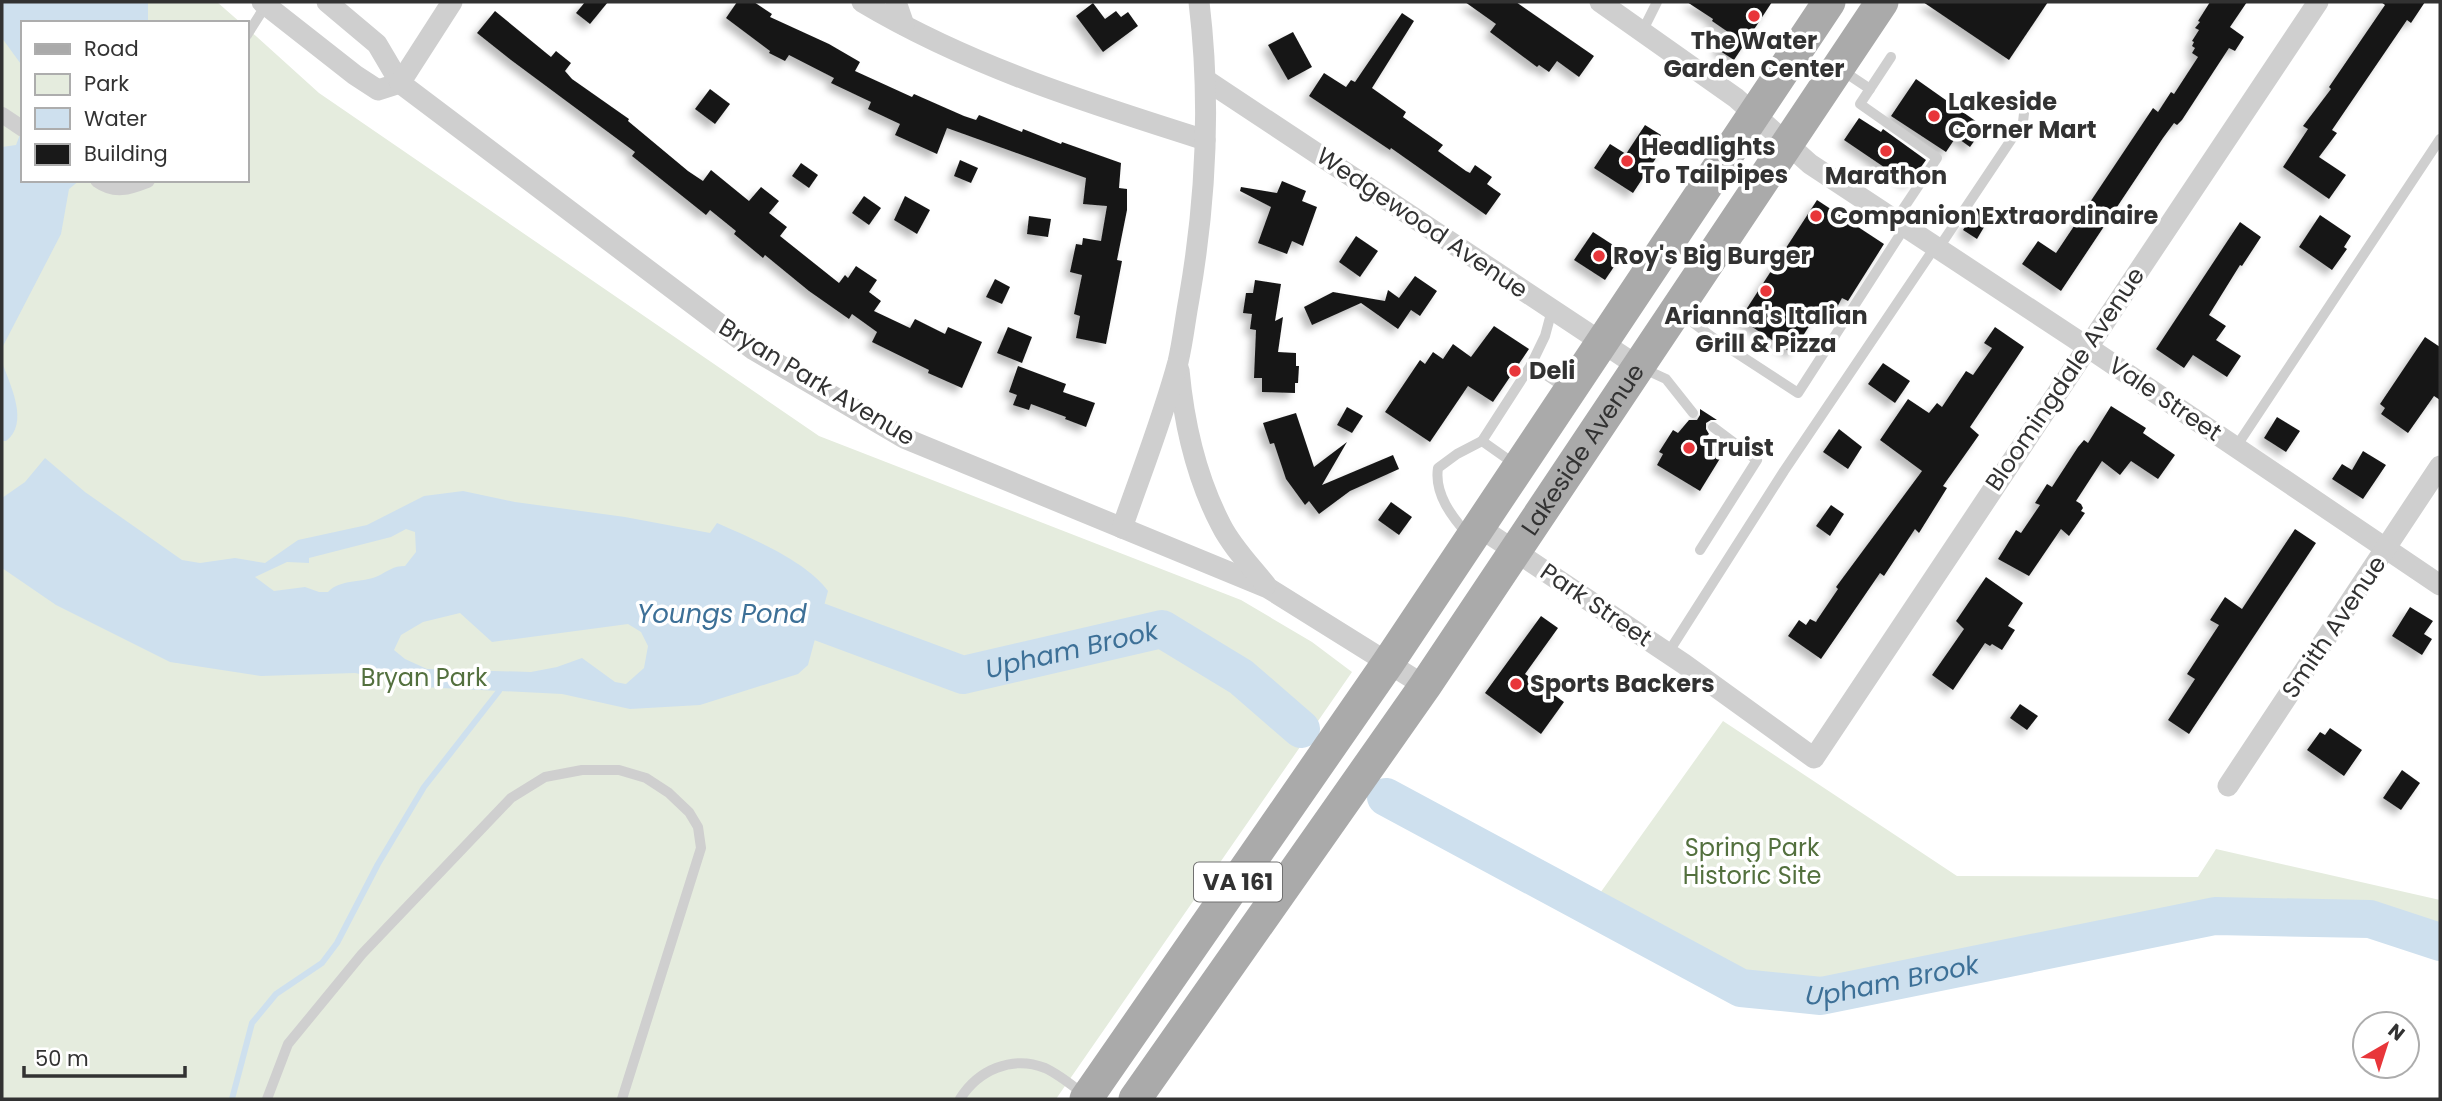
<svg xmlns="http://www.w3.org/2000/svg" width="2442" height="1101" font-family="Poppins,sans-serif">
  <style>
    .green { fill: #e5ecde }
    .water { fill: #cee0ee; fill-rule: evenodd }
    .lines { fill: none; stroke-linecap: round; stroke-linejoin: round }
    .stream { stroke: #cee0ee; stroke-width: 6 }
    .river { stroke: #cee0ee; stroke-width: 38 }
    .building { fill: #191919; filter: url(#shadow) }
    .service { stroke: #cfcfcf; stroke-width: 10 }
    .pedestrian { stroke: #cfcfcf; stroke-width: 16 }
    .minor { stroke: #cfcfcf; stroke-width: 21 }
    .primary { stroke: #aaa; stroke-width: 33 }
    .poi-dot { fill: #e8363a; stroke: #fff; stroke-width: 2.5 }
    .labels { text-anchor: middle; stroke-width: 7; stroke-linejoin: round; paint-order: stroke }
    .shield { fill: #fff; stroke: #707070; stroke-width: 2 }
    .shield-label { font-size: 23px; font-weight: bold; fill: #323232 }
    .poi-label { font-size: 24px; font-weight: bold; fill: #323232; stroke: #fff; text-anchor: start }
    .street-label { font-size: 24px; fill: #323232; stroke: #fff }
    .park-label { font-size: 24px; fill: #53703e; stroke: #fff }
    .water-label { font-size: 26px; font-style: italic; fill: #3d7097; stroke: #fff }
  </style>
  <defs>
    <filter id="shadow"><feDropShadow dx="-5.5" dy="5.5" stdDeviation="3.5" flood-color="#0004"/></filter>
  </defs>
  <rect width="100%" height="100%" fill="#fff"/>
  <g class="green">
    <polygon points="2,2 217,2 241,23 23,23 23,180 247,180 247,28 319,93 819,436 1241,600 1312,642 1352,672 1056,1099 2,1099"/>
    <polygon points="1723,721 1957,876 2198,877 2216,849 2440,900 2440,942 2384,934 2329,907 2217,917 2122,942 2054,948 2015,948 1958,968 1818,1004 1781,992 1711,955 1651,920 1598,896"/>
  </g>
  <g class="water">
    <polygon points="2,2 148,2 148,23 23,23 23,67 2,38"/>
    <polygon points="23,127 23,180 80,180 69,189 61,234 2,348 2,147 16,145"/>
    <path d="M2,362c8,23 28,61 4,79h-4z"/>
    <path d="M45,458l40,34 97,68 18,3 35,-5 30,5 33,-23 69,-15 57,-29 39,-5 52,11 110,15 85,16 7,-10c34,15 89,38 111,68l-20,74 -10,9 -98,31 -70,4 -68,-15 -139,-7 -68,-14 -94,3 -91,-14 -114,-57 -54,-37v-70l23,-16zM406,529l9,3 1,20 -11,14c-12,0 -17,5 -27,10 -16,7 -38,3 -50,16h-9l-14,-5 -31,4 -19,-14 32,-15 22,1v-5l82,-21zM460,613l32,29 136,-18 13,8 7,14 -4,22 -18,16 -11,-2 -33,-24 -25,9 -26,5 -104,-3 -22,-10 -11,-9 7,-15 22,-13z"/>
  </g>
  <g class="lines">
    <polyline class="stream" points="232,1099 252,1023 276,994 322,963 337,943 378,864 424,787 499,691"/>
    <g class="river">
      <path id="s1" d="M820,622l143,53 199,-46 79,48 60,52"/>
      <path id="s2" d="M1386,797l355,191 80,8 394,-80 155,3 70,23"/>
    </g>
  </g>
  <g class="building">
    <polygon points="585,2 608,2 590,24 576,13"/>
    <polygon points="737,2 754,2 772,14 770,17 829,44 860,62 855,71 912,97 914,94 964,116 976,120 979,115 1022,132 1023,129 1061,144 1062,142 1121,163 1119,188 1127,189 1127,210 1117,260 1122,261 1106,344 1076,338 1080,316 1074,314 1082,275 1070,272 1076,244 1082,245 1083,238 1101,241 1107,206 1083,204 1086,178 947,128 937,154 895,135 900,124 868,109 871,102 831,83 834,78 789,55 785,61 769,53 770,51 726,18"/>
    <polygon points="1465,2 1516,2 1594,56 1579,77 1557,61 1549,72 1539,65 1537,67 1490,32 1496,24"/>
    <polygon points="1687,2 1772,2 1734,60 1717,49 1728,32 1712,21 1713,19"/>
    <polygon points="1923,2 2048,2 2009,60"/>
    <polygon points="2210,2 2247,2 2230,27 2244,37 2235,51 2229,48 2182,120 2177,125 2174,123 2163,138 2061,291 2022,264 2038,241 2056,253 2153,108 2158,112 2171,92 2174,94 2198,57 2192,53 2195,48 2192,46 2194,42 2192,41 2199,30 2195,28 2200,22 2198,21"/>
    <polygon points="2381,2 2425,2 2411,23 2407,20 2332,130 2337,133 2319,157 2346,175 2329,199 2283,167 2308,129 2303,126 2331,89 2329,87 2385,5"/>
    <polygon points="1093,3 1105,19 1116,11 1121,17 1128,12 1138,26 1103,52 1076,16"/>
    <polygon points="495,11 551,57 556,51 571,63 565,71 572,79 629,119 628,121 688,171 703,181 711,170 749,201 761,187 779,201 769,213 787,227 780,236 839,283 845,275 848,278 856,266 877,280 869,292 881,301 874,311 910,328 915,319 945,334 948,327 982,342 962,388 928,373 929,370 872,342 877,332 852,314 849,319 809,291 765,255 763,258 734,234 736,231 710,210 706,215 632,156 635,152 511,60 477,33"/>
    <polygon points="1402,13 1414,21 1372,88 1406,112 1403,117 1443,145 1438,151 1466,171 1470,173 1475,165 1492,177 1487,184 1501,194 1486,215 1391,148 1390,150 1309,96 1324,73 1346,87 1351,80 1355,82"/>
    <polygon points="1293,32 1312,67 1288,80 1268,45"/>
    <polygon points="1916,79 1984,127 1970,147 1956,137 1946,152 1891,116"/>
    <polygon points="710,89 730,104 715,124 695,109"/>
    <polygon points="1859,118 1881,132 1883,129 1926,160 1909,184 1844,140"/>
    <polygon points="1645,125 1661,135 1657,141 1664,146 1633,193 1594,168 1610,144 1626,154"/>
    <polygon points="960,160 978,168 971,183 954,176"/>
    <polygon points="801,163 818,175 809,188 792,176"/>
    <polygon points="1282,181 1306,191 1302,201 1317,207 1303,246 1292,241 1287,254 1258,243 1271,207 1240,191 1241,187 1277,193"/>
    <polygon points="864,196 881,208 869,225 852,213"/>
    <polygon points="905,196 930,210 917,234 894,220"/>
    <polygon points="1817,200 1884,244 1848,301 1842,298 1834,313 1822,306 1792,353 1740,319"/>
    <polygon points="1977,208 1990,217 1977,239 1963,230"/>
    <polygon points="2320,215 2351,236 2344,247 2347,249 2332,270 2299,247"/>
    <polygon points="1029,216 1051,219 1048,237 1027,234"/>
    <polygon points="2240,222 2261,237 2242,266 2240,265 2209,315 2226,326 2216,340 2241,356 2227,377 2193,355 2184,368 2156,349"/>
    <polygon points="1593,232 1624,252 1605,280 1574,260"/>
    <polygon points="1356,236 1378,251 1360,277 1339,262"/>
    <polygon points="1415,276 1437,291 1420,316 1411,310 1398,329 1361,303 1312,325 1304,307 1333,292 1385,301 1388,290 1399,298"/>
    <polygon points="995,279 1010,287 1002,304 986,297"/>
    <polygon points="1255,280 1281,284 1275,321 1283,317 1278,352 1296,353 1296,366 1299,366 1298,383 1295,383 1295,393 1262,392 1262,378 1254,378 1256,330 1250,329 1252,314 1243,313 1246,293 1253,293"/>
    <polygon points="1494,326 1529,349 1493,402 1468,386 1430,442 1385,412 1420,360 1425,364 1433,352 1443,359 1453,344 1471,357"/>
    <polygon points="1008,327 1032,337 1022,363 997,353"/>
    <polygon points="1995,327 2024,347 1970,427 1979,435 1943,486 1947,488 1919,533 1915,529 1884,576 1880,573 1821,659 1788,636 1799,620 1806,625 1810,619 1816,622 1817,620 1838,589 1836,587 1922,471 1880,440 1908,399 1929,413 1937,403 1942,407 1966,371 1973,375 1992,348 1984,343"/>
    <polygon points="2425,337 2440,347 2440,400 2434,396 2408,433 2381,414 2385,408 2380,404"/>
    <polygon points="1883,363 1910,381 1895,403 1868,384"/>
    <polygon points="1018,366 1066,384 1063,392 1095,403 1086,427 1065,419 1066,417 1031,404 1029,410 1013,405 1017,395 1009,392"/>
    <polygon points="2111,406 2146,428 2143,433 2175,455 2158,479 2131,461 2120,475 2102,461 2076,501 2081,504 2083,508 2081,511 2085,513 2069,536 2061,529 2029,576 1998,559 2016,530 2021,533 2040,505 2035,503 2047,484 2052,487 2078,447 2084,440 2088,443"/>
    <polygon points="1347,407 1363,416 1352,433 1337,425"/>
    <polygon points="1700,409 1717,420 1711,420 1706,423 1706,429 1709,434 1706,437 1724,452 1700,491 1657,465 1663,454 1659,452 1673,430 1678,433 1689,420 1697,420 1700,415"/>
    <polygon points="1296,413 1314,467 1347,442 1322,485 1393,455 1399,469 1350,491 1319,514 1309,501 1305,505 1286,479 1274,443 1270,444 1263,423"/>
    <polygon points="2277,417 2300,431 2286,452 2264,438"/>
    <polygon points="1839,429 1862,447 1848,469 1823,452"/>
    <polygon points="2363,451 2386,465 2363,499 2332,479 2342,464 2352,470"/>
    <polygon points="1391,502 1412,517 1399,535 1378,520"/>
    <polygon points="1831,505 1844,514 1830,536 1816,526"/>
    <polygon points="2295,529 2316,543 2189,734 2168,720 2195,679 2187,674 2219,625 2210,620 2225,597 2242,609"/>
    <polygon points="1986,577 2023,603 2008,626 2015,630 2002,650 1992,644 1990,646 1985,643 1953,690 1932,675 1964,629 1956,621"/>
    <polygon points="2410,607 2433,621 2424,634 2432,639 2422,655 2392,636"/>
    <polygon points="1541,616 1558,628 1525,674 1564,702 1541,734 1485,693"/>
    <polygon points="2020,704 2038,716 2027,730 2010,718"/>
    <polygon points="2330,728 2362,750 2344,776 2307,750 2320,732 2325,735"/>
    <polygon points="2402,770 2420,783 2401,810 2383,798"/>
  </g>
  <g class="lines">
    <g class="service">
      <polyline points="1642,32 1657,2"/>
      <polyline points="247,35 266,5"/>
      <polyline points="1891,57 1860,104 1937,158 1895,221"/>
      <polyline points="1840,69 1870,89"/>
      <polyline points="1938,249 2023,122 2025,105"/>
      <polyline points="1679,312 1712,337 1798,393 1905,227"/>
      <polyline points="1531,365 1545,336 1552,310"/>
      <polyline points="1642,368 1666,379 1693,413"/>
      <polyline points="2236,447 2440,139"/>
      <polyline points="1516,465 1482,441 1531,365 1567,389"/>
      <path d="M1469,536c-17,-19 -35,-42 -31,-68l19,-14 25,-13"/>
      <polyline points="1700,550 1757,460 1713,427"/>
      <polyline points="1668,653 1784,471 1935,247"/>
      <polyline points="267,1099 288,1044 362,954 511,798 545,777 582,770 619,770 646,778 669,793 689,812 698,827 701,848 622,1099"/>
      <path d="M960,1099c18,-29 52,-44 85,-31 15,7 28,18 41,28"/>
    </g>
    <g class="pedestrian">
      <polyline points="2,115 23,129"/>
      <path d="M98,180c17,12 31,7 49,0"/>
    </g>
    <g class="minor">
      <polyline points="262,2 355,75 378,90 400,83"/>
      <polyline points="327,2 377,44 400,83 754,350 904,438 1268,588 1425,686"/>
      <path d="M862,2c107,64 226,101 343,138"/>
      <polyline points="896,2 904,25"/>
      <polyline points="1600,2 1736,98 1810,164 2086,346 2440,585"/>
      <polyline points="1206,80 1639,367"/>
      <polyline points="400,83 452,2"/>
      <path d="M1179,370c5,54 17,107 42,155 11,22 30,41 45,60"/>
      <polyline points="1479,527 1684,664 1814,758 2318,2"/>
      <path d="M1122,528c19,-55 41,-110 56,-166 5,-21 7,-42 11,-63 17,-98 22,-198 10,-297"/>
      <polyline points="2228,786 2440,466"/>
    </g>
    <g class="primary">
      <polyline points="1086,1099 1388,663 1829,2"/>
      <path id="s3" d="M1135,1099l290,-413 457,-684"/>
    </g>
  </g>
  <g class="poi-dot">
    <circle cx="1754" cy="16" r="7"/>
    <circle cx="1934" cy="116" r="7"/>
    <circle cx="1886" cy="151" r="7"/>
    <circle cx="1627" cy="161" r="7"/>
    <circle cx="1816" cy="216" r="7"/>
    <circle cx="1599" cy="256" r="7"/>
    <circle cx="1766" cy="291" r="7"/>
    <circle cx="1515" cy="371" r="7"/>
    <circle cx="1689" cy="448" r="7"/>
    <circle cx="1516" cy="684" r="7"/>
  </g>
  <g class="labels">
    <rect class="shield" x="1194" y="862.5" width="88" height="39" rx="5"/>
    <g class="shield-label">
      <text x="1238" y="890">VA 161</text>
    </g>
    <g class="poi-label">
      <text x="1754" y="49" text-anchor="middle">The Water<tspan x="1754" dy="28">Garden Center</tspan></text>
      <text x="1948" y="110">Lakeside<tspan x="1948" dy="28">Corner Mart</tspan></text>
      <text x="1641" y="155">Headlights<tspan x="1641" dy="28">To Tailpipes</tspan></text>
      <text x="1886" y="184" text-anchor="middle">Marathon</text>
      <text x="1830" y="224">Companion Extraordinaire</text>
      <text x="1613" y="264">Roy's Big Burger</text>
      <text x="1766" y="324" text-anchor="middle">Arianna's Italian<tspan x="1766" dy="28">Grill &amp; Pizza</tspan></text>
      <text x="1529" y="379">Deli</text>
      <text x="1703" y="456">Truist</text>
      <text x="1530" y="692">Sports Backers</text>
    </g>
    <g class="street-label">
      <text transform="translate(1422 223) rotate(34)" y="8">Wedgewood Avenue</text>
      <text transform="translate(2065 379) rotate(-56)" y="8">Bloomingdale Avenue</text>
      <text transform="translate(817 382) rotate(31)" y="8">Bryan Park Avenue</text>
      <text transform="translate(2165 399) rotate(34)" y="8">Vale Street</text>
      <text dy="8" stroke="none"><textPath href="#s3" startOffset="789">Lakeside Avenue</textPath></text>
      <text transform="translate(1596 605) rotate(34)" y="8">Park Street</text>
      <text transform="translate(2334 627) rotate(-56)" y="8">Smith Avenue</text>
    </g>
    <g class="park-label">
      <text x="424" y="686">Bryan Park</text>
      <text x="1752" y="856">Spring Park<tspan x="1752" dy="28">Historic Site</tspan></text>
    </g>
    <g class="water-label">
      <text x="722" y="623">Youngs Pond</text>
      <text dy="9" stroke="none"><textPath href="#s1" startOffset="264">Upham Brook</textPath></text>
      <text dy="9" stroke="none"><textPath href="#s2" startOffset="556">Upham Brook</textPath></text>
    </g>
  </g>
  <rect width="2442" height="1101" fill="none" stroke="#323232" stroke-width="7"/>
  <rect x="21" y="21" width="228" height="161" fill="#ffffff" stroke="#adadad" stroke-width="2"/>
  <rect x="35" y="44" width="35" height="10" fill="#aaaaaa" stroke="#adadad" stroke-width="2"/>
  <text x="84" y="56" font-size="21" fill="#323232">Road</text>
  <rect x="35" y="74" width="35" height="21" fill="#e5ecde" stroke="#adadad" stroke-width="2"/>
  <text x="84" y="91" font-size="21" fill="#323232">Park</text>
  <rect x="35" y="108" width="35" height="21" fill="#cee0ee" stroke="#adadad" stroke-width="2"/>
  <text x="84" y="126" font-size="21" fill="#323232">Water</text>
  <rect x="35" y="144" width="35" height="21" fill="#191919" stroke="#adadad" stroke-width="2"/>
  <text x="84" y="161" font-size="21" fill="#323232">Building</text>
  <g transform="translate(2386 1045) rotate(39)"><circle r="33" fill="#ffffff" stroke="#adadad" stroke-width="2"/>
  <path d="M0-5L12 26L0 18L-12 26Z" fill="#e8363a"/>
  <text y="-10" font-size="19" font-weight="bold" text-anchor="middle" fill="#323232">N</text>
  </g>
  <path d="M24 1066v10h161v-10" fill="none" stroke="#323232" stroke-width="3.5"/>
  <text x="35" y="1066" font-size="21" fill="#323232" stroke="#ffffff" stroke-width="5" paint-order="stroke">50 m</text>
</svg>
